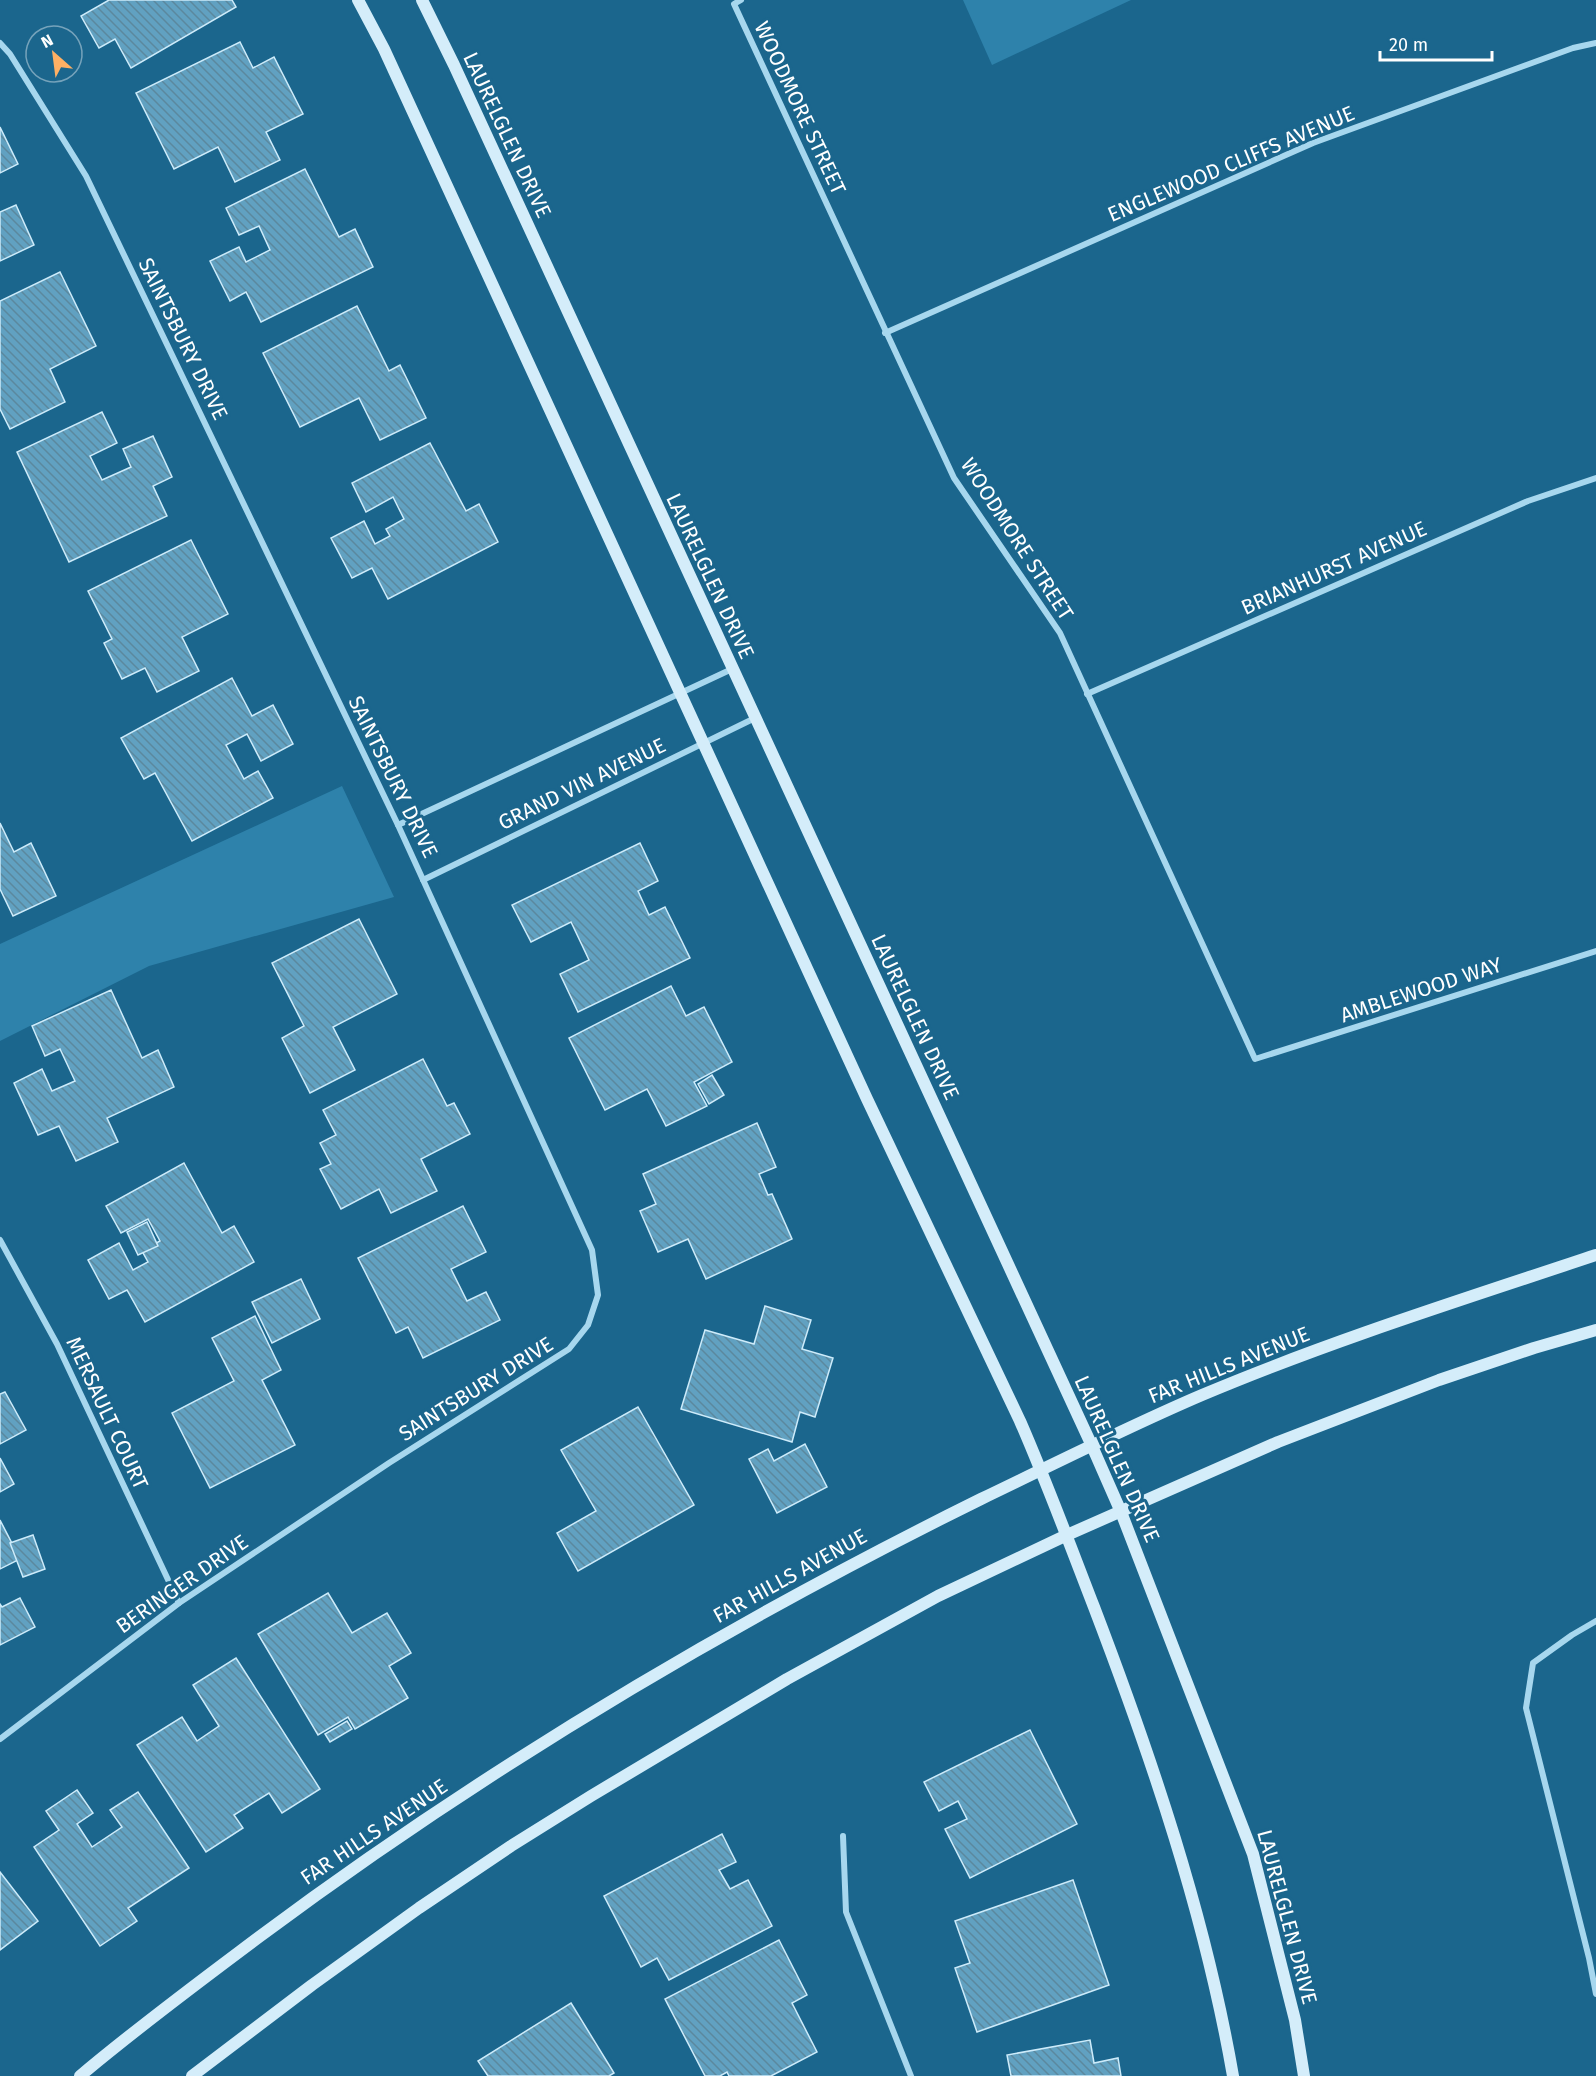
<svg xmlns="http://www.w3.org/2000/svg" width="1596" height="2076" font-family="'Fira Sans',sans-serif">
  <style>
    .green { fill: #2e82ab }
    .building { fill: url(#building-back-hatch); stroke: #cdebfa; stroke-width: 1.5 }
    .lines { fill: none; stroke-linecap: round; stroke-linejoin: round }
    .street { stroke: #a7d7ee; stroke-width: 6 }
    .secondary { stroke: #d4edfa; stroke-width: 12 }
    .labels { text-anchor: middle; stroke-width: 6; stroke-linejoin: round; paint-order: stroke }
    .street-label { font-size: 21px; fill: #fff; stroke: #1b668d }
  </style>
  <defs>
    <pattern id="building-back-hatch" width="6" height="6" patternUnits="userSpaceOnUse" patternTransform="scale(1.5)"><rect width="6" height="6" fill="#61a1c1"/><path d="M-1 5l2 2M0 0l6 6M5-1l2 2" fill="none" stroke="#5b889e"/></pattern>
  </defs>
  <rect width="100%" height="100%" fill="#1b668d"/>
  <g class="green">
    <polygon points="963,0 1131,0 992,65"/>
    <polygon points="342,786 394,897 149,966 0,1041 0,944"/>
  </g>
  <g class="building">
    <polygon points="109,0 232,0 236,7 131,68 115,39 99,48 81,16"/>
    <polygon points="240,42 253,68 274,57 303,114 266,132 280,160 235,182 218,147 174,169 136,93"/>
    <polygon points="0,127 18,164 0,173"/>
    <polygon points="305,169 339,237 355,229 373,267 261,322 246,292 230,301 210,261 239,247 246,262 270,250 259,226 239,235 226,208"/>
    <polygon points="16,205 34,245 0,261 0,212"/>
    <polygon points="60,272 96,346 50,369 65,402 10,429 0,409 0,301"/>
    <polygon points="357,306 389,371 400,365 426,418 380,440 359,398 300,427 263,353"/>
    <polygon points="102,412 117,443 90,456 102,480 131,467 123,449 153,436 172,477 153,486 167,516 69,562 17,452"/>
    <polygon points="430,443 466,511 479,504 498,542 388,599 372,568 352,578 331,538 364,521 375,544 390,536 386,529 404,519 393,497 366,512 352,483"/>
    <polygon points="191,540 228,614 182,637 199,671 157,692 145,668 122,679 104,643 112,639 88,591"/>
    <polygon points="232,678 252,716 273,705 293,744 261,761 247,734 226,745 244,779 258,771 273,798 192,841 155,773 144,779 121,738"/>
    <polygon points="0,823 14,852 31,843 56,896 13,916 0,889"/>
    <polygon points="640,843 658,881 638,891 649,915 665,907 690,958 578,1012 560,974 589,960 571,922 531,942 512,905"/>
    <polygon points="359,919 397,994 333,1027 355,1070 310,1093 282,1038 304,1026 272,963"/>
    <polygon points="671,986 686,1016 704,1007 732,1062 694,1082 707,1106 666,1126 647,1089 605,1110 569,1038"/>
    <polygon points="111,990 142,1058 158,1050 174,1087 107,1118 118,1142 76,1161 59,1126 38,1135 14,1083 42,1069 52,1091 75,1081 60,1049 45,1056 32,1026"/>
    <polygon points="423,1059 447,1106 454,1103 470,1134 421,1159 437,1191 391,1213 379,1189 341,1209 320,1169 331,1164 320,1143 336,1135 323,1110"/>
    <polygon points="712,1075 724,1095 709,1104 698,1084"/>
    <polygon points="757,1123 776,1167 759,1174 768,1195 772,1194 792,1239 706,1279 688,1239 658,1252 640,1211 656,1204 643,1174"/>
    <polygon points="184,1163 222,1233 234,1226 254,1262 145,1322 127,1290 109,1299 88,1260 119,1243 133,1270 148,1262 142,1251 160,1241 148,1219 121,1233 106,1206"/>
    <polygon points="463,1206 486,1252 451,1269 467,1301 486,1292 500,1320 423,1358 408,1327 396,1333 358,1258"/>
    <polygon points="147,1222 158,1246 138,1255 127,1232"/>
    <polygon points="301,1279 320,1319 272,1343 252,1302"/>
    <polygon points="765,1306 811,1320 802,1349 833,1358 815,1417 800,1412 792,1442 681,1409 705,1330 754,1344"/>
    <polygon points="255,1316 281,1370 262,1380 295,1445 210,1488 172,1413 234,1381 212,1338"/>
    <polygon points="5,1392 26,1430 0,1444 0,1394"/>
    <polygon points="638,1407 694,1505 578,1571 557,1533 596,1511 561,1450"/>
    <polygon points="805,1444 827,1487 777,1513 749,1459 768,1449 774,1461"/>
    <polygon points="0,1458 14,1484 0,1492"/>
    <polygon points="0,1520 20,1559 0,1569"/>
    <polygon points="33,1535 45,1569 23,1577 10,1543"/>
    <polygon points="328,1593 352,1633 387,1613 411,1653 389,1666 408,1698 355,1729 348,1717 318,1735 258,1634"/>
    <polygon points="20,1598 35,1627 0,1645 0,1604 2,1607"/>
    <polygon points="236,1658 320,1789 282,1813 269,1793 234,1815 243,1828 206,1852 137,1745 182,1717 197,1741 219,1726 193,1685"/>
    <polygon points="347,1721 352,1729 330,1742 325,1734"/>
    <polygon points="1030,1730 1077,1824 970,1878 945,1829 967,1819 958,1801 939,1811 924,1782"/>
    <polygon points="77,1790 93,1813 77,1824 92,1847 122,1827 110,1810 138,1792 189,1868 128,1908 137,1921 100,1946 34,1847 59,1830 46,1811"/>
    <polygon points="722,1834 736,1862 719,1870 730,1889 748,1880 772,1926 669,1980 657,1958 641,1967 604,1896"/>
    <polygon points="0,1872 38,1921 0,1950"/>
    <polygon points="1073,1880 1109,1985 977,2032 955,1968 970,1963 955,1921"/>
    <polygon points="779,1940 807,1995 792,2003 817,2052 771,2076 729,2076 727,2072 720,2076 705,2076 665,1999"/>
    <polygon points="571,2003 614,2073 609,2076 488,2076 478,2061"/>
    <polygon points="1090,2040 1094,2063 1118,2058 1121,2076 1011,2076 1007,2055"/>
  </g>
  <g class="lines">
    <g class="street">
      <polyline points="741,0 734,4 954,478 1060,633 1255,1059 1596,951"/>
      <polyline points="0,43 10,54 86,176 398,825 592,1250 598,1295 588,1325 569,1349 389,1463 179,1603 0,1739"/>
      <polyline points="885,333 1313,143 1573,48 1596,43"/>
      <polyline points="1087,694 1528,501 1596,478"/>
      <polyline points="398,825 732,669"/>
      <polyline points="423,880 755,718"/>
      <polyline points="0,1240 57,1344 179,1603"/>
      <polyline points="1596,1621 1572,1635 1533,1663 1526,1708 1589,1958 1596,1994"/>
      <polyline points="843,1836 846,1912 911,2076"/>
    </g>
    <g class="secondary">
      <path d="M358,0l26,49 483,1050 153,322c27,62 50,124 74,186 58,152 111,308 139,469"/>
      <polyline points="422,0 454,65 1092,1446 1121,1512 1253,1854 1295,2020 1304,2076"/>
      <path d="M80,2076c58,-49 119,-94 179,-139 227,-169 469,-313 722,-438 73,-35 146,-72 221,-104 128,-54 262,-96 394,-140"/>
      <polyline points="192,2076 312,1985 419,1908 511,1846 591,1796 787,1679 938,1596 1067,1535 1278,1442 1439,1380 1534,1348 1596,1330"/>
    </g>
  </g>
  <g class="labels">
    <g class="street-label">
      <text transform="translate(800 108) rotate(65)" y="7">WOODMORE STREET</text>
      <text transform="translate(507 135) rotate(65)" y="7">LAURELGLEN DRIVE</text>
      <text transform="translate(1231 164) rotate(-23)" y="7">ENGLEWOOD CLIFFS AVENUE</text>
      <text transform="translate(183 339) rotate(64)" y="7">SAINTSBURY DRIVE</text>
      <text transform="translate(1017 539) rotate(57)" y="7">WOODMORE STREET</text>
      <text transform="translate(1334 568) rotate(-24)" y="7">BRIANHURST AVENUE</text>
      <text transform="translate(710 576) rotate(65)" y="7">LAURELGLEN DRIVE</text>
      <text transform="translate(393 777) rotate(64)" y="7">SAINTSBURY DRIVE</text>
      <text transform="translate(582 784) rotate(-26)" y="7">GRAND VIN AVENUE</text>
      <text transform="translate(1421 990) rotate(-18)" y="7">AMBLEWOOD WAY</text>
      <text transform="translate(915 1017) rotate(65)" y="7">LAURELGLEN DRIVE</text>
      <text transform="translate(1229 1365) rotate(-22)" y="7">FAR HILLS AVENUE</text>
      <text transform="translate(476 1389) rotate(-32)" y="7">SAINTSBURY DRIVE</text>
      <text transform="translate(107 1413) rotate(65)" y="7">MERSAULT COURT</text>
      <text transform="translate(1117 1459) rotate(66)" y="7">LAURELGLEN DRIVE</text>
      <text transform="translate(790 1576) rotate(-29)" y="7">FAR HILLS AVENUE</text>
      <text transform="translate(182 1584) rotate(-35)" y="7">BERINGER DRIVE</text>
      <text transform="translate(374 1832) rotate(-34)" y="7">FAR HILLS AVENUE</text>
      <text transform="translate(1287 1917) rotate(75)" y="7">LAURELGLEN DRIVE</text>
    </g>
  </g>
  <g transform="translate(54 54) rotate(332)"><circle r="28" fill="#1b668d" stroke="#76a3bb" stroke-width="1.5"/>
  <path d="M0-4.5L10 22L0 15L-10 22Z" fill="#ffb064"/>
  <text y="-9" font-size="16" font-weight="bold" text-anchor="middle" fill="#ffffff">N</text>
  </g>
  <path d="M1380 51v9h112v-9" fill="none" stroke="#ffffff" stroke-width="3"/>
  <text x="1389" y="51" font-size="18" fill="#ffffff" stroke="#1b668d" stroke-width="4.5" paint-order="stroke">20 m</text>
</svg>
